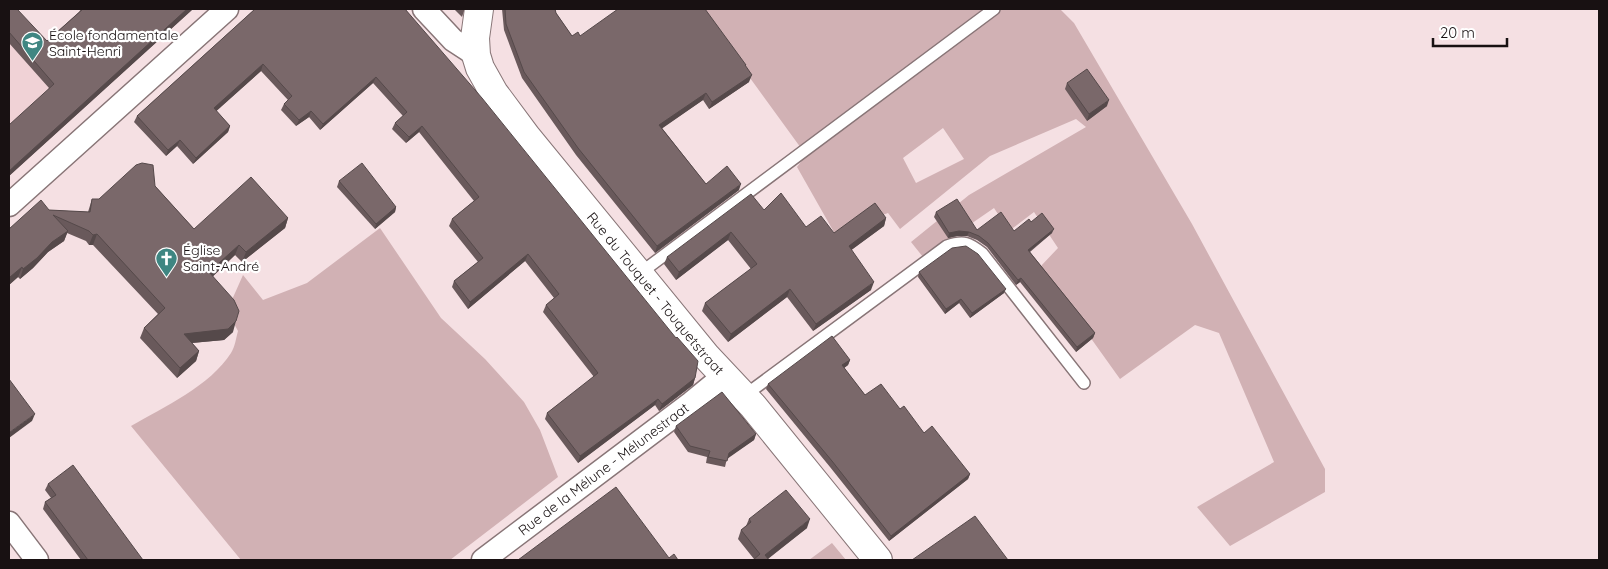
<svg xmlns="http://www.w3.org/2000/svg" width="1608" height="569" font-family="Quicksand,sans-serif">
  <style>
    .built { fill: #f0d2d6 }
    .green { fill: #d1b1b4; fill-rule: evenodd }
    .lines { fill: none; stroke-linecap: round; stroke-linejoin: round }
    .service-casing { stroke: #887577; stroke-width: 14 }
    .minor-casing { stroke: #887577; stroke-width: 25 }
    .secondary-casing { stroke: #887577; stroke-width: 30 }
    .service { stroke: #fff; stroke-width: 11 }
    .minor { stroke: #fff; stroke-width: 22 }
    .secondary { stroke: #fff; stroke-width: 28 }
    .wall { fill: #69595b }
    .shaded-wall { fill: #55494a }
    .building { fill: #7a686a; stroke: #55494a }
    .labels { text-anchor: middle; stroke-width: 4.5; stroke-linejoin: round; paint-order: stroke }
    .poi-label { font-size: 14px; fill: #181112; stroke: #fff; text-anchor: start }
    .street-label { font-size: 14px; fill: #181112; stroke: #fff }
  </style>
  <rect width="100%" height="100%" fill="#f5e0e3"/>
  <polygon class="built" points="9,10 92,101 9,176"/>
  <g class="green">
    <path d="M700,9h360l14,14 118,201 133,245v23l-95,54 -33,-39 77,-45 -55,-129 -24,-8 -75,54 -80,-112 18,-19 -24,-36 -25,19 -15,-23 -71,49 -12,-15 58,-47 117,-68 -10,-8 -86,37 -90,73 -12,-16 -53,21 -38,-67 9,-12zM943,128l21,31 -48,24 -13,-25z"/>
    <path d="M380,228l61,90 44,41 39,43 16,28 18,47 -108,83h-209l-110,-134c33,-19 79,-40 100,-73 4,-6 5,-15 7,-22l-11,-20 16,-36 20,25 44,-17z"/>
    <polygon points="832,543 846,560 809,560"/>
  </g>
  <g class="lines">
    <defs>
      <g id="service">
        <polyline points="639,274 994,9"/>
        <path d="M744,396l203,-150c17,-6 22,-3 35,7l102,130"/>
      </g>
      <g id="minor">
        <polyline points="424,9 453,40 476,55"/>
        <polyline points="9,205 227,9"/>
        <polyline points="9,523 37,560"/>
        <path id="s1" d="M483,560l208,-157 33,-27"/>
      </g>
      <g id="secondary">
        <path id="s2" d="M479,9l-4,29 1,17 4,13 14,25 32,43 180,220 47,50 125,154"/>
      </g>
    </defs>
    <use href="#service" class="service-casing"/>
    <use href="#minor" class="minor-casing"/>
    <use href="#secondary" class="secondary-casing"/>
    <use href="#service" class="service"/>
    <use href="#minor" class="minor"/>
    <use href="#secondary" class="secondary"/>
  </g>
  <g class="wall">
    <polygon points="9,9 47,41 79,12 81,9 193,9 9,176 49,88 9,43"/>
    <polygon points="255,9 405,9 695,378 693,385 659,411 655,405 578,463 545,419 547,413 594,377 543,312 546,305 554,298 525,261 468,309 452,287 454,281 478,262 449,226 452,219 474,201 419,132 406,143 392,129 395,123 403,116 373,83 320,130 309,117 296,126 281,110 284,104 288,100 261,71 216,111 230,126 228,132 193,164 177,146 166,156 134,122 137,116"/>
    <polygon points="454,9 464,9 464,11 462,17"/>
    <polygon points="502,9 555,9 556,13 572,36 580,36 745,66 749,82 709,109 703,100 662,128 706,184 739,190 655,253 576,155 522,78 504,30"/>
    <polygon points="1067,83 1107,106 1087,121 1065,89"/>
    <polygon points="339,181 396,207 395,212 375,229 337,187"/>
    <polygon points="155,186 194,229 288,218 285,228 242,262 235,255 213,276 233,332 224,340 192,343 199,351 196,361 177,378 140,338 144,328 158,314 93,245 89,245 86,241 67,233 64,241 48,252 33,268 20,279 18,277 9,285 9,229 49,210 88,212 92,199 99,199"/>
    <polygon points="764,210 806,227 834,233 886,218 884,226 851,250 871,290 813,331 787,297 728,342 702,311 705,303 751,269 728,240 676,280 664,264 667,257"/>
    <polygon points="936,212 977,230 1014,231 1031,222 1052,233 1030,252 1095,333 1093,338 1076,352 1020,282 1016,285 987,247 977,240 967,236 957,236 948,238 934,217"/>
    <polygon points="919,272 1004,293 970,318 959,303 945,314 918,277"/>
    <polygon points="850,360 848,365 844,368 865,395 900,409 924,433 970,474 968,479 889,541 830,467 766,389 768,384"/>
    <polygon points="676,426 756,434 754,440 727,458 725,467 706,463 707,457 688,452 674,432"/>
    <polygon points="48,484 143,560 81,560 43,509 45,502 51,498 45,490"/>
    <polygon points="749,519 807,528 768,559 754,559 738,539 741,530 746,526"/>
  </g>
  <g class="shaded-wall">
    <polygon points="187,9 193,9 9,176 9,171"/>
    <polygon points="263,64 261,71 212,115 214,108"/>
    <polygon points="752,75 749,82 709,109 712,102"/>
    <polygon points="376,77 373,83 320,130 323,124"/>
    <polygon points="706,93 703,100 657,132 659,125"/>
    <polygon points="1109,100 1107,106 1087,121 1089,114"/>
    <polygon points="311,111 309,117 296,126 299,120"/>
    <polygon points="230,126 228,132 193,164 196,158"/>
    <polygon points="422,126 419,132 406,143 409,137"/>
    <polygon points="180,140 177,146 166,156 168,150"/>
    <polygon points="741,184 739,190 655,253 657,246"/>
    <polygon points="396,207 395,212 375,229 376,224"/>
    <polygon points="288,218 285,228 242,262 246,252"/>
    <polygon points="886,218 884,226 846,254 849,246"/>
    <polygon points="1054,229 1052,233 1026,254 1028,250"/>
    <polygon points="68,231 64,241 48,252 33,268 20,279 23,269 52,242"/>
    <polygon points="959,231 969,232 967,236 957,236 948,238 949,233"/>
    <polygon points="731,232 728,240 676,280 679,272"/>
    <polygon points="97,234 93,245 89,245 93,235"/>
    <polygon points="239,245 235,255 206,283 209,272"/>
    <polygon points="528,254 525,261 468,309 470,302"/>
    <polygon points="22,267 18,277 9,285 9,281 10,277"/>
    <polygon points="1021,278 1020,282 1016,285 1018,280"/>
    <polygon points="874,282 871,290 813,331 816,324"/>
    <polygon points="790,289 787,297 728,342 731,334"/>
    <polygon points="1006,289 1004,293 970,318 972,313"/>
    <polygon points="961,299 959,303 945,314 946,309"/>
    <polygon points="236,321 233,332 224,340 180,344 184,334"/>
    <polygon points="1095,333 1093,338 1076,352 1077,347"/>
    <polygon points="199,351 196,361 177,378 180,368"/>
    <polygon points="850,360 848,365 840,371 842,365"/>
    <polygon points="695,378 693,385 659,411 662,404"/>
    <polygon points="658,399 655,405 578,463 580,456"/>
    <polygon points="35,414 32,421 9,438 10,432"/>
    <polygon points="756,434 754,440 727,459 729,453"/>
    <polygon points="970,474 968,479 889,541 891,536"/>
    <polygon points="810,519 807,528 766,560 765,555"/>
  </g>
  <g class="building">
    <polygon points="9,9 17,9 47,41 83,9 82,9 187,9 9,171 9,125 54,84 9,32"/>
    <polygon points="255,9 405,9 482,98 676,338 677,337 698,361 695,378 662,404 658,399 580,456 547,413 598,373 546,305 559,294 528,254 470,302 454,281 483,258 452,219 479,197 422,126 409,137 395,123 407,112 376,77 323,124 311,111 299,120 284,104 292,96 263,64 214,108 230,126 196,158 180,140 168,150 137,116"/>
    <polygon points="505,9 555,9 556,13 572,36 578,32 580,36 618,9 705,9 746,65 745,65 752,75 712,102 706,93 659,125 706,184 727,166 741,184 657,246 578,148 524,72 506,24"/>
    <polygon points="1087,69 1109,100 1089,114 1067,83"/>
    <polygon points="142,163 153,165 155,186 194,229 251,177 288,218 246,252 239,245 209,272 234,300 239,311 236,321 228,329 184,334 199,351 180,368 144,328 165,308 97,234 93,235 89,231 53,215 68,231 52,242 37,258 23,269 22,267 10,277 9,275 9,229 41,200 49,210 90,212 92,199 99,199 136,165"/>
    <polygon points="362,163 396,207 376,224 339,181"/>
    <polygon points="781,193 806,227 821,216 834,233 875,203 886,218 849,246 874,282 816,324 790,289 731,334 705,303 757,264 731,232 679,272 667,257 751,194 764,210"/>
    <polygon points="957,199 977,230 1001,212 1014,231 1029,219 1031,222 1042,213 1054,229 1028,250 1095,333 1077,347 1021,278 1018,280 988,243 979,236 969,232 959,231 949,233 936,212"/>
    <polygon points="966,246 978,254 1006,289 972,313 961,299 946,309 919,272 952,248"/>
    <polygon points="832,336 850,360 842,365 865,395 881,384 900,409 904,406 924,433 932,426 970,474 891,536 832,461 768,384"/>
    <polygon points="9,379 35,414 10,432 9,431"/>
    <polygon points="722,392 756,434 729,453 727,461 708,457 710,451 690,446 676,426"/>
    <polygon points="73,465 143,560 88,560 45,502 56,495 48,484"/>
    <polygon points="616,487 669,558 674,554 678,560 518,560"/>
    <polygon points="786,490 810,519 765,555 769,560 753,560 760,554 741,530 751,522 749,519"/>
    <polygon points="975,516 1008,560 912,560"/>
  </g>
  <defs>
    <symbol id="school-pin" viewBox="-11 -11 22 30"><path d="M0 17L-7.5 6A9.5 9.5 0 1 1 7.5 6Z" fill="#3f8682" stroke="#fff"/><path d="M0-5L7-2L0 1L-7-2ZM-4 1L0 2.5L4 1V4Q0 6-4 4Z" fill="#fff"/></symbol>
    <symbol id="church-pin" viewBox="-11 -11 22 30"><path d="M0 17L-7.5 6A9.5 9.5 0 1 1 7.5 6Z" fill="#3f8682" stroke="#fff"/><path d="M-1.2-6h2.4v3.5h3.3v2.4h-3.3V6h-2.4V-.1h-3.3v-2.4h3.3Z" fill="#fff"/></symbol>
  </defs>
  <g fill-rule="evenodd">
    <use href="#school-pin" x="20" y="30" width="25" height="34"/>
    <use href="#church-pin" x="154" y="246" width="25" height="34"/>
  </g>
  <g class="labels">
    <g class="poi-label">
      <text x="49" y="40">École fondamentale<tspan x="49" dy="16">Saint-Henri</tspan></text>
      <text x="183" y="255">Église<tspan x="183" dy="16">Saint-André</tspan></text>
    </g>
    <g class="street-label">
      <text dy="5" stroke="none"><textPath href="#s2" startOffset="346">Rue du Touquet - Touquetstraat</textPath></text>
      <text dy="5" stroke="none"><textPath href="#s1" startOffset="151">Rue de la Mélune - Mélunestraat</textPath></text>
    </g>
  </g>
  <rect width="1608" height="569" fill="none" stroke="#181112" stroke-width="20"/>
  <path d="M1433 38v8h74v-8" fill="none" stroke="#181112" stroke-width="2.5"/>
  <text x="1440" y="38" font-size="15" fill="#181112" stroke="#ffffff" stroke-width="4" paint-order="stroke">20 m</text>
</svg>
